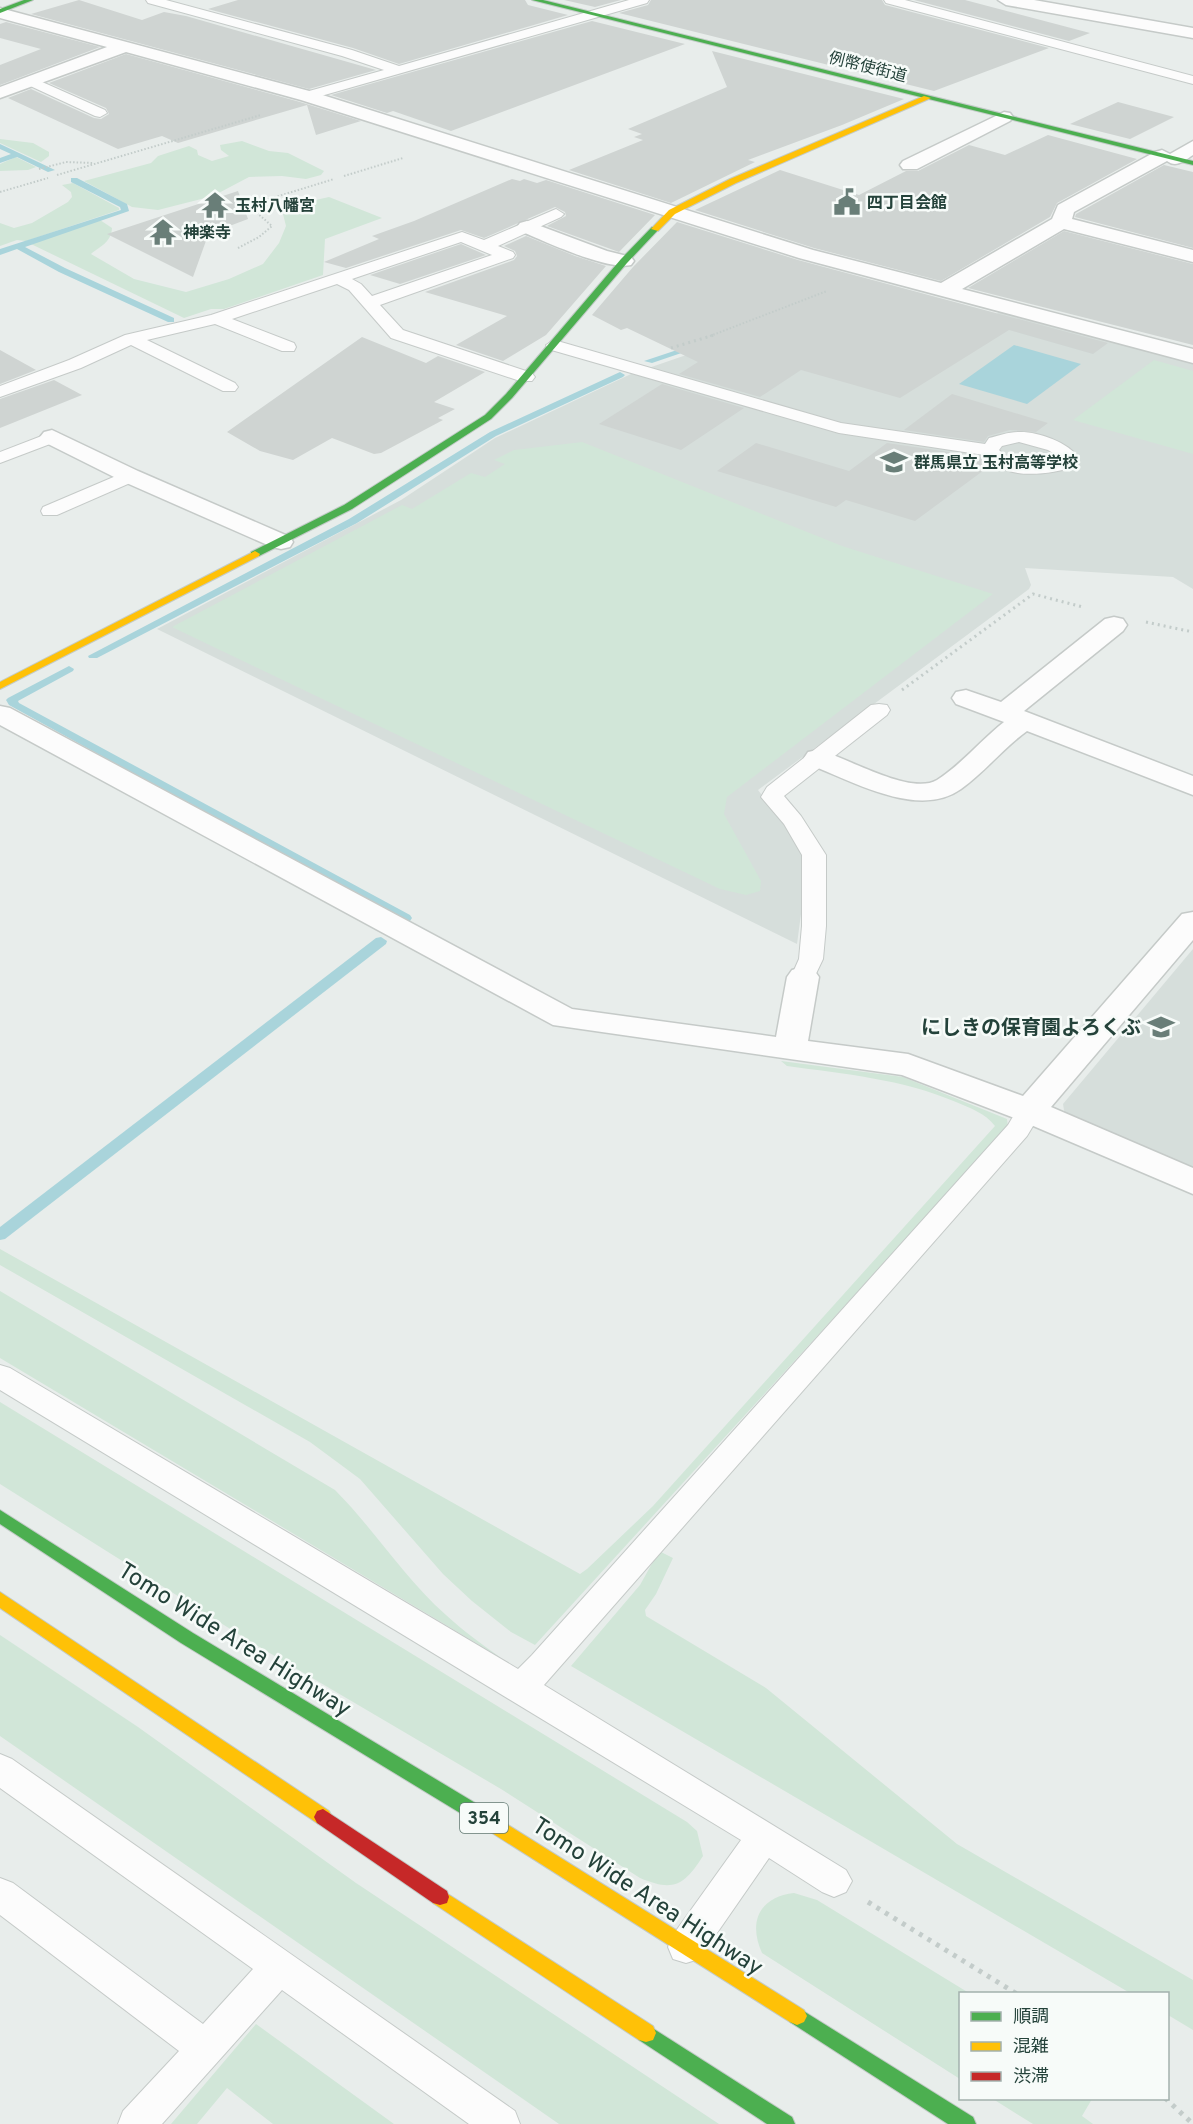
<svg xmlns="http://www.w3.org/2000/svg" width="1193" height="2124" font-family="Overpass,'Noto Sans JP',sans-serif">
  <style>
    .built { fill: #d6dedb }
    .green { fill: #d1e6d8 }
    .water { fill: #a9d4db }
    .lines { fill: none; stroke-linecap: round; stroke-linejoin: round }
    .stream { fill: #a9d4db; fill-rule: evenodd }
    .building { fill: #cfd4d2 }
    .lane-casing { stroke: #c5cac8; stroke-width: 2 }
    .street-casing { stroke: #c5cac8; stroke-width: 3 }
    .fast-casing { stroke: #c3cbc8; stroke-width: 2 }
    .slow-casing { stroke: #c3cbc8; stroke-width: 2 }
    .jam-casing { stroke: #c3cbc8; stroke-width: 2 }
    .path-far2 { stroke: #c3ccca; stroke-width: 2; stroke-dasharray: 1.5 2; stroke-linecap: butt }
    .path-far1 { stroke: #c3ccca; stroke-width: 3; stroke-dasharray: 2 4; stroke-linecap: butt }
    .path { stroke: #c3ccca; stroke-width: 5; stroke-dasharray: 4 6; stroke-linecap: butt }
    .lane { fill: #fcfcfc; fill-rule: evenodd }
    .street { fill: #fcfcfc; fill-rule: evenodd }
    .fast { fill: #4caf50; fill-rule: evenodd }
    .slow { fill: #ffc107; fill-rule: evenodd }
    .jam { fill: #c62828; fill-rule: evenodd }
    .labels { text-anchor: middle; stroke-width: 5; stroke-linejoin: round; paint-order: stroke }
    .far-street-label { font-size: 16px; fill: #24423a; stroke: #f7fbf9 }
    .far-poi-label { font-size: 16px; font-weight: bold; fill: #24423a; stroke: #f7fbf9; text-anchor: start }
    .shield { fill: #f7fbf9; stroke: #637a73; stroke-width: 1.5 }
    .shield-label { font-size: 18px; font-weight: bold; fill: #24423a }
    .poi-label { font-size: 20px; font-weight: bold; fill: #24423a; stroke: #f7fbf9; text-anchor: end }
    .near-street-label { font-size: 24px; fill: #24423a; stroke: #f7fbf9 }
  </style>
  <rect width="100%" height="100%" fill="#e8edeb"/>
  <g class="built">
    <polygon points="1001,311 1015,317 1193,363 1193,589 1173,577 1025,568 1031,585 1029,589 758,790 794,837 803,853 805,884 797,944 157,629 401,500 495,438 631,374 698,351 948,344"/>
    <polygon points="1193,949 1193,1169 1065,1116 1063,1104"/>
  </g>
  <g class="green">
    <polygon points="0,139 33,143 49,152 49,156 41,162 0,143"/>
    <polygon points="242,141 269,151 288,153 324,171 321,175 306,179 282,176 249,177 213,196 158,210 132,207 84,181 151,163 158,156 189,146 197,150 198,155 212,161 229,156 221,150 220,145"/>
    <polygon points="16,157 36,167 28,170 0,171 0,164"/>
    <polygon points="73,183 119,208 119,210 26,241 17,240 0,246 0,223 14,228 32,223 68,202 72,197 71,192 62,185"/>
    <path d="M329,197l53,21 -57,21 -2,36 -99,34h-13l-27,9 -153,-74 69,-24 12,8c-1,15 -12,18 -21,26l43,25 52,13 43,-13 34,-15 16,-21 7,-17 -3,-12 19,-11z"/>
    <polygon points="1154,360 1193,371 1193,454 1073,420"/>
    <polygon points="582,442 842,546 993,594 727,797 724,814 761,881 760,891 746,895 720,889 172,627 402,505 412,509 471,473 485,477 505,464 494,460 514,450"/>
    <path d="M781,1061l122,16 104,42 1,8 -473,518 -24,-13 -39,-31 -29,-27 -83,-95 -50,-37 -310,-177v-16l580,325 7,-5 66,-63 342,-380c-10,-13 -25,-18 -39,-24 -54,-23 -111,-28 -169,-36z"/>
    <path d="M0,1291l335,199c39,39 69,88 111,125 17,16 36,29 55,43l-501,-300z"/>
    <path d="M0,1402l687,420 10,9 6,25c-19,30 -30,36 -63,22l-139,-89 -250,-147 -251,-158z"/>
    <polygon points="659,1551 673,1558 656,1594 645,1610 646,1616 766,1688 957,1844 1193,1980 1193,2030 1168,2015 1168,1994 1130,1993 571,1666 640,1585"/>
    <polygon points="0,1635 138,1727 356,1883 719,2124 559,2124 0,1736"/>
    <path d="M794,1893l23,7 152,93 -9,1v85l-198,-126c-14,-31 -3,-56 32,-60z"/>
    <polygon points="256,2024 394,2124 273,2124 227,2088 197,2124 171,2124"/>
    <polygon points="993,2099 1092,2099 1082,2116 1093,2124 1033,2124"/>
  </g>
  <polygon class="water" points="1014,345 1081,364 1027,404 959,384"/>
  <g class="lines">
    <g class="stream">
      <polygon points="0,144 55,170 48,172 17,157 0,163 0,158 11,154 0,149"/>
      <polygon points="71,178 77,178 127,204 129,211 25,247 65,268 174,318 174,322 168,322 59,272 17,249 0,255 0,249 121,210 120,207 71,182"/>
      <polygon points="692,345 699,347 652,363 644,361"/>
      <polygon points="620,372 625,375 623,377 496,436 357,523 97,658 89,658 88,656 349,519 490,432"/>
      <polygon points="69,666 74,669 73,671 18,701 19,703 410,915 412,918 410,921 400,922 398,919 9,705 6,700 8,698"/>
      <polygon points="381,937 387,941 386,944 5,1239 0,1240 0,1227 376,938"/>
    </g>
  </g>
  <g class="building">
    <polygon points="79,0 142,20 164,12 186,16 376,70 309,89 31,14"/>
    <polygon points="238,0 525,0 528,5 568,15 399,64 353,48 208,9"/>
    <polygon points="564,0 621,0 595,7"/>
    <polygon points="651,0 882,0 885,5 1049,48 934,91 619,13 648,5"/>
    <polygon points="914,0 965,0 1090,33 1069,41"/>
    <polygon points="592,21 685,44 451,131 393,111 387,113 331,95"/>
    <polygon points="6,22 100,47 0,85 0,65 41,49 0,38 0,24"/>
    <polygon points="712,51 904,99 842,125 748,160 755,162 671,203 569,170 643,140 634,137 642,134 628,129 727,87"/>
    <polygon points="126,54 300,102 361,121 316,135 307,105 178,143 162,136 118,149 8,98 31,89 94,118 101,119 109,114 106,108 49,83"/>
    <polygon points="1118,102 1174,117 1130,139 1070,124"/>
    <polygon points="1048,135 1137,159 1057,203 1050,217 941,281 814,248 695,210 780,170 859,195 906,171 918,171 969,145 1005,155"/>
    <polygon points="1164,165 1193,172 1193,248 1075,217 1076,214"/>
    <polygon points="512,179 520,181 524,179 537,183 546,180 655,215 619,252 547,226 566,216 565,212 555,207 484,238 461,230 346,268 324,262 379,239 372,236 414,221"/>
    <polygon points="238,191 248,219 203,236 207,238 193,277 107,234"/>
    <polygon points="677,222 798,260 1108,343 1093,354 1009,330 900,398 801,370 760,397 679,374 698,362 627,328 621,330 592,315 633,267"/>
    <polygon points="1064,231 1193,264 1193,345 968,288"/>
    <polygon points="526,236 575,256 606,266 546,335 503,361 456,345 507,316 425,292 514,260 517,256 515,251 504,246"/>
    <polygon points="461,244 486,255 400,284 370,275"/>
    <polygon points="362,337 426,363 438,356 485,372 434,402 455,409 438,418 443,420 381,453 374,454 332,438 293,460 260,451 227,432"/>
    <polygon points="0,350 36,370 0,384"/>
    <polygon points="54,380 82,395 0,428 0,399"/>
    <polygon points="662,384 744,408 681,450 599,424"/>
    <polygon points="952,394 1048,423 1036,432 1010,430 988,436 984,442 904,430"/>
    <polygon points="756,443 849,471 887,443 983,457 991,465 915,521 846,500 836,507 717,471"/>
  </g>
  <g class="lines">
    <defs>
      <g id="lane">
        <polygon points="146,0 166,0 352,50 399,66 629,0 649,0 647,3 307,100 302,99 300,96 302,93 384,70 342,56 148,3"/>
        <polygon points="884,0 905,0 1193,76 1193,84 886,3"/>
        <polygon points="31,77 105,110 107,113 100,117 95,116 26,84 24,81"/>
        <path d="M556,209l8,5 -3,3 -63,29 15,6 2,3 -2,3 -133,47 23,25 129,43 3,4 -3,4h-12l-129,-43 -42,-48 -12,-6 -105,35 62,24 2,4 -2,4h-12l-67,-27 -68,16 88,43 3,4 -3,4h-12l-92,-46 -50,23 -81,29v-11l69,-26 56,-25 86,-20 245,-81 6,-2 22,8zM461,242l31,13 -120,41 -11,-12 -9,-5z"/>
        <path d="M554,340l287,83 144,21 4,-6c9,-2 19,-6 29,-6 19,-1 50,10 61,26l-5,9c-27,8 -70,14 -90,-12l-145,-22 -291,-84 -2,-4zM1019,442l29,8 13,8c-16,8 -49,7 -62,-8l3,-4z"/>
        <polygon points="52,432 58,433 61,437 58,441 0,463 0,452"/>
        <polygon points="130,470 137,472 139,476 137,480 57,515 43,515 41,511 43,507"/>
        <polygon points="879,704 887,705 890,710 887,715 784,796 801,816 826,855 826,926 823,959 812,982 803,985 794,982 791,977 799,959 802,926 802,855 784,824 761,797 767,787 871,705"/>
        <polygon points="1029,1102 1038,1105 1042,1111 1027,1136 544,1685 846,1870 852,1881 846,1892 834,1897 822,1892 769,1858 699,1959 686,1963 673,1959 668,1947 673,1935 741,1840 0,1390 0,1365 10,1368 518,1669 532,1655 1008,1125 1020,1105"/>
        <polygon points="0,1754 12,1759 515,2111 520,2124 469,2124 282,1990 162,2124 118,2124 123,2111 179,2051 0,1915 0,1878 13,1883 203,2024 253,1969 0,1788"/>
      </g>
      <g id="street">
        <polygon points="998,0 1034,0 1193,28 1193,38 1006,5"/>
        <path d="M0,8l313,84 500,158 128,33 111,-64 6,-14 97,-53 7,-2 8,4 23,-13v14c-9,6 -17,13 -26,6l-93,51 -2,7 121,31v12l-129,-33 -102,60 231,60v14l-394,-105 -498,-158 -175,-48 -126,46v-11l107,-40 -107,-29z"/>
        <polygon points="1004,112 1010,113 1013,117 1010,121 917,169 903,169 900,165 903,161"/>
        <path d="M527,221l80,30 24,6 3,4 -3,4c-23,6 -87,-24 -111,-34l-3,-4 3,-4z"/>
        <polygon points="52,430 138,471 290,537 293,542 290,547 281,549 272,547 122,481 44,442 40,437 44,432"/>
        <path d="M1114,617l9,2 4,6 -4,6 -99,80 169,65v19l-166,-64c-24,17 -42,41 -66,58 -43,31 -110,-9 -153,-25l-4,-6 4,-6 10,-2c29,7 92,46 119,30 24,-15 44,-40 67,-58l-48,-18 -4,-6 4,-6 10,-2 35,12 104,-83z"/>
        <polygon points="0,706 10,708 572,1009 776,1037 787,977 792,970 803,967 814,970 819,977 808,1041 908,1054 1023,1096 1182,914 1193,912 1193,940 1051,1107 1193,1168 1193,1194 1017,1119 902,1075 553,1025 0,725"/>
      </g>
      <g id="fast">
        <polygon points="24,0 33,0 0,13 0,9"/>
        <polygon points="532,0 543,0 1193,161 1193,165"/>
        <polygon points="652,227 659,229 627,263 512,398 491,419 352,509 259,556 251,556 251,552 344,505 485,415 506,394 621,259"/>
        <polygon points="0,1510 193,1633 482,1807 485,1813 482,1819 476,1821 470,1819 181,1643 0,1524"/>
        <polygon points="797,2007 973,2117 976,2124 948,2124 790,2022 787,2016 790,2010"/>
        <polygon points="646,2024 792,2117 795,2124 767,2124 639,2040 636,2033 639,2026"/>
      </g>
      <g id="slow">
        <polygon points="924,96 931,98 736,183 675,214 658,231 651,229 669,210 730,179"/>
        <polygon points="255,551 260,554 259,556 0,689 0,682"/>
        <polygon points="0,1592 329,1811 332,1817 329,1823 323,1825 317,1823 0,1608"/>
        <polygon points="476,1805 804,2010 807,2016 804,2022 797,2025 790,2022 470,1819 467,1813 470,1807"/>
        <polygon points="440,1889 653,2026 656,2033 653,2040 646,2042 639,2040 433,1903 431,1897 433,1891"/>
      </g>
      <polygon id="jam" points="323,1809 447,1891 449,1897 447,1903 440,1905 433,1903 317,1823 314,1817 317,1811"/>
    </defs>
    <use href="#lane" class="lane-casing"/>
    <use href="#street" class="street-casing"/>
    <use href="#fast" class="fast-casing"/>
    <use href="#slow" class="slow-casing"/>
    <use href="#jam" class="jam-casing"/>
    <g class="path-far2">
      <polyline points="39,169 66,162 94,163"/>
      <polyline points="57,175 261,115"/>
      <polyline points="344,176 403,158"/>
      <polyline points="0,192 48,178"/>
      <polyline points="204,219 334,179"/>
      <polyline points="238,248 259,237 272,226 249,206"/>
      <polyline points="710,336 827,291"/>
    </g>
    <g class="path-far1">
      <polyline points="671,348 714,335"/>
      <polyline points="1146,622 1193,632"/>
      <polyline points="902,690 1033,594 1083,607"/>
    </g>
    <g class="path">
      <polyline points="868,1902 1017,1994"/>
      <polyline points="1165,2098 1193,2124"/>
    </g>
    <use href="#lane" class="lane"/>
    <use href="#street" class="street"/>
    <use href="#fast" class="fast"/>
    <use href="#slow" class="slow"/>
    <use href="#jam" class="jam"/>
  </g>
  <defs>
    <symbol id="civic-bare" viewBox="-9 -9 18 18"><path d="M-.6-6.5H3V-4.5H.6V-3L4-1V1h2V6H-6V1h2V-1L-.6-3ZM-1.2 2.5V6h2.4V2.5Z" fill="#697e78" stroke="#f7fbf9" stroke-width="2.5" paint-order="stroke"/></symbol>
    <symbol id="temple-bare" viewBox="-9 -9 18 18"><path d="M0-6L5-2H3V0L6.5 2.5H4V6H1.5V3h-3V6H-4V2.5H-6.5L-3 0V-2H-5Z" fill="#697e78" stroke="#f7fbf9" stroke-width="2.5" paint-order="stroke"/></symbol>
    <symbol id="school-bare" viewBox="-9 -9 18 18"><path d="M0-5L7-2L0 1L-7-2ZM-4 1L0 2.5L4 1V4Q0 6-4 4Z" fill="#697e78" stroke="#f7fbf9" stroke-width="2.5" paint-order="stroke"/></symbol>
  </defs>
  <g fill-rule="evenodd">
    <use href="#civic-bare" x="828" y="183" width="38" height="38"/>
    <use href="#temple-bare" x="196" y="186" width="38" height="38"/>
    <use href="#temple-bare" x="144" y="213" width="38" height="38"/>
    <use href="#school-bare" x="875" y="443" width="38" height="38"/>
    <use href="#school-bare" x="1142" y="1008" width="38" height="38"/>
  </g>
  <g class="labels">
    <g class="far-street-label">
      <text transform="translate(868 66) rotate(14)" y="6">例幣使街道</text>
    </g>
    <g class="far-poi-label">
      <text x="867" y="208">四丁目会館</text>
      <text x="235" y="211">玉村八幡宮</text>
      <text x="183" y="238">神楽寺</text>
      <text x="914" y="468">群馬県立 玉村高等学校</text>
    </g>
    <rect class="shield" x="460" y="1803" width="48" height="30" rx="4.5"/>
    <g class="shield-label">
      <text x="484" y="1824">354</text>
    </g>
    <g class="poi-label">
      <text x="1141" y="1034">にしきの保育園よろくぶ</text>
    </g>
    <g class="near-street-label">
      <text transform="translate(235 1639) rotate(32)" y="8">Tomo Wide Area Highway</text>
      <text transform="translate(648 1896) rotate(33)" y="8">Tomo Wide Area Highway</text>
    </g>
  </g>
  <rect x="959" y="1992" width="210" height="108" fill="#f7fbf9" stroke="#a3b1ad" stroke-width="1.5"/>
  <rect x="971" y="2012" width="30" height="9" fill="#4caf50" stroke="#a3b1ad" stroke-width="1.5"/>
  <text x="1013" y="2022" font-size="18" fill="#24423a">順調</text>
  <rect x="971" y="2042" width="30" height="9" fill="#ffc107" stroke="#a3b1ad" stroke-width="1.5"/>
  <text x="1013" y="2052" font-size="18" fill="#24423a">混雑</text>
  <rect x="971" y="2072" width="30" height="9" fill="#c62828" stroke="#a3b1ad" stroke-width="1.5"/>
  <text x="1013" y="2082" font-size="18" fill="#24423a">渋滞</text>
</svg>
